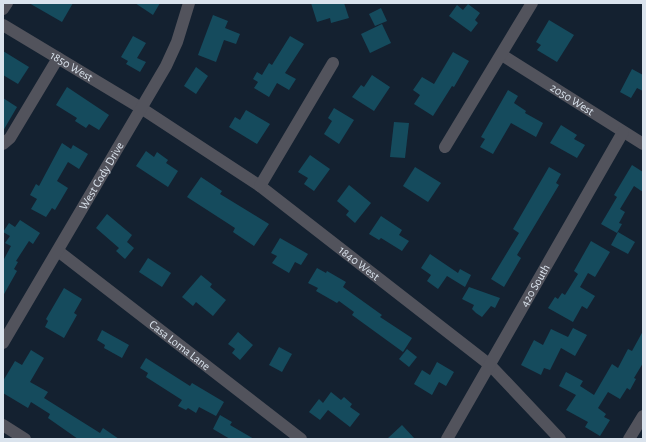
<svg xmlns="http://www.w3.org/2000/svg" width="646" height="442" font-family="'Alegreya Sans',sans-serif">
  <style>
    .building { fill: #154b5d }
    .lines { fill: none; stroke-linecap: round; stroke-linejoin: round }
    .minor { stroke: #52535c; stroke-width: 12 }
    .labels { text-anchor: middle; stroke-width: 3; stroke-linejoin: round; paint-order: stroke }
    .street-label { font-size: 12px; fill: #dae3ed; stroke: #142130 }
  </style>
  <rect width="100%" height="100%" fill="#142130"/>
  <g class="building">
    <polygon points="29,3 73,3 62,22"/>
    <polygon points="135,3 160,3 153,15"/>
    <polygon points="311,3 344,3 349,18 331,23 330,18 317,22"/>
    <polygon points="468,4 480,13 475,20 478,23 471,32 449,16 457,5 463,10"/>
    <polygon points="381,8 387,21 375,26 369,14"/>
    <polygon points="213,15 228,21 225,28 240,34 236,44 224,40 216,62 198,55"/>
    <polygon points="549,20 574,35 557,62 537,50 541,45 536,42"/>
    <polygon points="382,24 391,43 370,53 361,34"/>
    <polygon points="133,36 146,43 137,58 146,62 140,72 126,64 128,61 121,57"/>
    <polygon points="290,36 304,44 285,73 296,79 289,90 277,83 269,97 254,88 258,82 253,79 257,72 262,75 269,63 272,65"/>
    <polygon points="3,51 29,67 18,84 3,75"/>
    <polygon points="453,52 469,61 454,87 452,86 433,116 414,104 420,95 413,90 422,77 434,84"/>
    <polygon points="196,67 208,76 196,94 184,86"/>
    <polygon points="632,69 643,75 643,91 637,88 631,98 620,92"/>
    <polygon points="372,75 390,87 374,111 352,97 361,85 364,87"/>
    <polygon points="67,87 109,115 99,130 89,124 86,128 75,121 77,118 56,105"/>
    <polygon points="508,90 518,96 514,103 526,111 525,113 543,123 536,137 511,123 493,154 480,147 485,139 481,137"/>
    <polygon points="3,98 17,107 3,131"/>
    <polygon points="334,108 354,120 339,144 324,134 332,121 328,118"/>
    <polygon points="246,110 270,124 257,144 229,127 235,117 240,120"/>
    <polygon points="394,122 409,123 405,158 390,157"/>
    <polygon points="561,125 577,135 574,139 585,145 577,158 550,143"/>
    <polygon points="62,143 71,149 73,145 88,154 79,169 68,162 57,181 68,188 55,210 52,208 46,217 31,209 37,199 30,195 36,184 39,186"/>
    <polygon points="146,151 154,157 157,152 168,160 166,163 178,171 168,187 136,166"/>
    <polygon points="310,155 330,169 314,191 304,184 308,178 298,172"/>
    <polygon points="632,165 643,172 643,192 634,186 620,209 625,212 619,223 622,224 617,233 601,224 617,197 614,195"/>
    <polygon points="415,167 441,183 428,202 403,186"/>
    <polygon points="549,167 561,174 556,183 559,185 517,255 521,258 504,287 491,279 519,233 513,229"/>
    <polygon points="201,177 222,191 220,194 269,224 254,246 233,232 235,228 187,197"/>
    <polygon points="349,185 371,203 355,223 346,215 349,211 337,201"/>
    <polygon points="107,214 132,235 127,242 134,248 125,259 116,251 119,248 96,228"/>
    <polygon points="381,216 402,230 399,235 409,241 402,251 381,238 379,240 369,234"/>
    <polygon points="20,220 40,233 33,244 29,241 16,261 18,262 14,269 17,271 3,296 3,261 11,246 5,243 10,236 3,232 9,223 15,227"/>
    <polygon points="618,232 635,242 628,254 611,245"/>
    <polygon points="280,238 308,254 301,265 295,262 289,273 272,263 277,256 271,253"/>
    <polygon points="591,241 610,252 595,277 588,273 580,287 595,296 587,309 582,306 573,322 548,308 555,297 558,299 562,293 565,295 578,274 574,271"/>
    <polygon points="430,254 458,273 460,269 471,275 465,287 447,276 438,289 427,281 431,275 421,268"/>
    <polygon points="148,258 171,273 162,287 139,272"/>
    <polygon points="317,268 326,273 327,271 346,282 343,287 382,315 380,317 412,338 403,352 352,315 354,312 339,301 337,303 316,291 318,288 308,283"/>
    <polygon points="201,275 212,284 210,287 226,300 213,316 196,302 193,306 182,297"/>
    <polygon points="469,287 500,298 495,308 491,306 482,317 476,313 472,309 474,305 462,299"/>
    <polygon points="64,288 82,299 74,313 77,315 64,338 45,327 48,321 46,319"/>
    <polygon points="573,328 587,335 575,356 561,348 550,370 544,368 541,375 521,365 534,340 543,345 551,329 568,337"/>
    <polygon points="102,330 129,345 122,358 104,348 105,345 97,340"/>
    <polygon points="643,331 643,363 634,378 636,379 630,390 627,388 620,399 608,392 598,408 606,414 604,417 610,420 600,436 585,427 588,422 566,410 576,395 559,386 566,372 583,381 580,386 594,395 612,364 618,368 628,349 632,351"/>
    <polygon points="238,332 253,345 240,360 232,353 235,349 228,344"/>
    <polygon points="279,347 292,354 282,372 269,365"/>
    <polygon points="407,349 417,357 409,367 399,359"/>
    <polygon points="31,350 44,358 30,382 48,392 44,398 100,433 103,428 119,439 78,439 48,418 50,414 31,402 28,408 3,393 3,381 15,361 22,365"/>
    <polygon points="146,358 190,386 192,383 224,402 216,416 199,407 196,413 188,408 186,410 178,406 182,400 146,377 148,373 140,368"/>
    <polygon points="437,362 454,372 446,386 439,382 432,395 414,384 422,370 430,375"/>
    <polygon points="331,392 341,400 344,397 352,404 350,407 360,414 350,427 328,410 320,420 309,412 319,399 323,403"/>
    <polygon points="220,415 232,422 230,425 254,439 230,439 213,429"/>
    <polygon points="402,425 415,439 387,439"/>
  </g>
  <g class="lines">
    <g class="minor">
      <polyline points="3,9 7,3"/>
      <path id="s1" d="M3,25l138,83 119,78 230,179 70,74"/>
      <path id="s2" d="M502,55l141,89"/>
      <polyline points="3,144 10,138 58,58"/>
      <polyline points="445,147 532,3"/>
      <polyline points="260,186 333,63"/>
      <path id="s3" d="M58,251l243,188"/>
      <path id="s4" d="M3,343l163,-277 11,-24 12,-39"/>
      <polyline points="3,425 25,439"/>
      <path id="s5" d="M447,439l176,-307"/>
      <polyline points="629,439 643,416"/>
    </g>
  </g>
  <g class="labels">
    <g class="street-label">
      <text dy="4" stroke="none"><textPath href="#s1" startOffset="80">1850 West</textPath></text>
      <text dy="4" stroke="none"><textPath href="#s2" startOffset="83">2050 West</textPath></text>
      <text dy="4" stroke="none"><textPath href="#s4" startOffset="194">West Cody Drive</textPath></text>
      <text dy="4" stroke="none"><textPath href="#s1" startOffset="429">1840 West</textPath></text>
      <text dy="4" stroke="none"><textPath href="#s5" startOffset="177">420 South</textPath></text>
      <text dy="4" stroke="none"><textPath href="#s3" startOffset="154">Casa Loma Lane</textPath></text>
    </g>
  </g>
  <rect width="646" height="442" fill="none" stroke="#dae3ed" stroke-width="8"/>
</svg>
